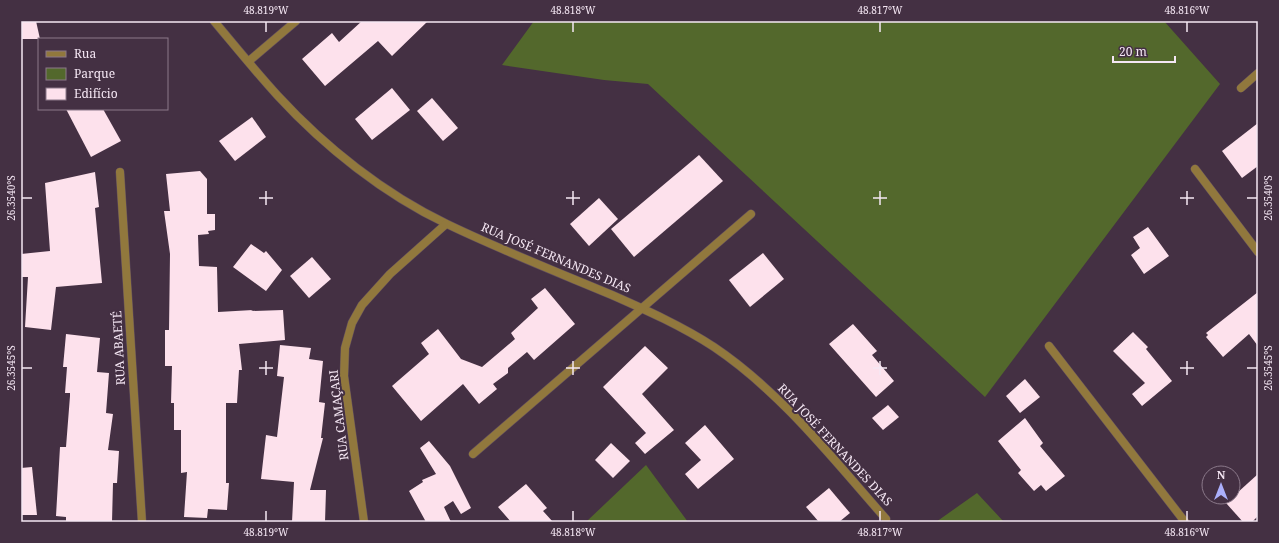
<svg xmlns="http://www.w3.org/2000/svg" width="1279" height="543" font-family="'Noto Serif',serif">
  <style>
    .green { fill: #53682c }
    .building { fill: #fde1ec }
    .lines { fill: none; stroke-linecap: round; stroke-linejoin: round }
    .minor-casing { stroke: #604d5f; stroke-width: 9 }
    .minor { stroke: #91783d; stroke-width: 8 }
    .ticks { fill: none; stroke: #f5e7f4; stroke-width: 1.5 }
    .labels { text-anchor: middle; stroke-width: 4; stroke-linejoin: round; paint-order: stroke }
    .street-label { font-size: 12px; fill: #f5e7f4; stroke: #443043 }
    .neatline { fill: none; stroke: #f5e7f4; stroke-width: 1.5 }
    .ticks-label { font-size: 10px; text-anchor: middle; fill: #f5e7f4 }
  </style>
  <rect width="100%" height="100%" fill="#443043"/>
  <g class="green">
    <polygon points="534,21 1164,21 1220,84 985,397 648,84 604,80 502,65"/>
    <polygon points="646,465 688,522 586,522"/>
    <polygon points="977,493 1004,522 936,522"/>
  </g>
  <g class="building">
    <polygon points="21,21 36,21 40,39 21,39"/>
    <polygon points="362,21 428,21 392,56 378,41 325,86 302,59 332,33 339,42"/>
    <polygon points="392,88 410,110 372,140 355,119"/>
    <polygon points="432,98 458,128 443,141 417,111"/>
    <polygon points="66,109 103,109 121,141 91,157"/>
    <polygon points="252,117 266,137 235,161 219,141"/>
    <polygon points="1258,123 1258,166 1242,178 1222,151"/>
    <polygon points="699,155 723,181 634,257 611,229"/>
    <polygon points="200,171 207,179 207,214 215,214 215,230 208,231 209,234 198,235 199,266 217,267 218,312 253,310 251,311 283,310 285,340 239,344 242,370 239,370 237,403 226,403 226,483 229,483 227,510 208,509 207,518 184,517 187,472 181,473 181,430 174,430 174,403 171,403 172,366 165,366 165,330 169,330 170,254 164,211 170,211 166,174"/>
    <polygon points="95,172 99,207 95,208 102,283 56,287 51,330 25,327 28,277 21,277 21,254 50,251 45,183"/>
    <polygon points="599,198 618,219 589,246 570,224"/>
    <polygon points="1148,227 1169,256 1144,274 1131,255 1140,248 1133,237"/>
    <polygon points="251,244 264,253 266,251 282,270 266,291 233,267"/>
    <polygon points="763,253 784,279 750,307 729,280"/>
    <polygon points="312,257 331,279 309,298 290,276"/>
    <polygon points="545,288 575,324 534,360 527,352 508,368 508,373 493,384 497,389 479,404 463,384 421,421 392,386 429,354 421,343 438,329 461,359 482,367 515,339 511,333 538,308 531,299"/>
    <polygon points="1258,292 1258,346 1249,334 1223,357 1206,337 1208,335 1206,333"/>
    <polygon points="853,324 877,351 872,355 894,381 876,397 829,344"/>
    <polygon points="1133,332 1148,347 1146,349 1172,381 1142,406 1132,394 1145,383 1113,351"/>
    <polygon points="66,334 100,338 97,372 109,373 106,413 113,414 108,450 119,451 117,483 113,483 112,522 66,522 66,517 56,516 60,447 66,447 70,396 70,393 65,393 67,367 63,367"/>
    <polygon points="280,345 311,348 309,359 323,361 319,402 325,403 321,438 323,438 310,490 326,490 325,522 292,522 294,482 261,479 266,435 277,437 284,377 277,376"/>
    <polygon points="645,346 668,368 642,394 674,430 645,454 635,443 646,433 603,387"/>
    <polygon points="1025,379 1040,397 1020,413 1006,396"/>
    <polygon points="888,405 899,417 883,430 872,418"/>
    <polygon points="1025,418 1043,443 1040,446 1065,476 1046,491 1041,485 1034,491 1018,473 1021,470 998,441"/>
    <polygon points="705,425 734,459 698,489 685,474 701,460 685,443"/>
    <polygon points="429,441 450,466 471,508 461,514 453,501 444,507 451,522 426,522 409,491 423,482 422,480 436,474 420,448"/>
    <polygon points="611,443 630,461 613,478 595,460"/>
    <polygon points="32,467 37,515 21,515 21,468"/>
    <polygon points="1258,474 1258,516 1252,522 1243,522 1226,503"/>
    <polygon points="526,484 547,508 543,511 553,522 511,522 498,507"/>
    <polygon points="829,488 850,513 839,522 819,522 806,507"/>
  </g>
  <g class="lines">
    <defs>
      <g id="minor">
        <path d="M214,21c21,25 42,51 64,75 47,51 106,98 169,128 54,26 110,48 165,71 34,15 70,31 102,52 67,45 119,112 172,172"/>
        <polyline points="249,61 296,21"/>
        <polyline points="1241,88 1258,73"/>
        <polyline points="1195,169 1258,252"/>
        <polyline points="120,172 142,522"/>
        <polyline points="1049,346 1185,522"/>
        <polyline points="473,454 751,214"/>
        <polyline points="364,522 344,376 345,348 352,323 362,305 390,274 446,224"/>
      </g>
    </defs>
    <use href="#minor" class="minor-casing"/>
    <use href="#minor" class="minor"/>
  </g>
  <path class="ticks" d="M266,22v10M573,22v10M880,22v10M1187,22v10M266,191v14M573,191v14M880,191v14M1187,191v14M22,198h10M259,198h14M566,198h14M873,198h14M1180,198h14M1247,198h10M266,361v14M573,361v14M880,361v14M1187,361v14M22,368h10M259,368h14M566,368h14M873,368h14M1180,368h14M1247,368h10M266,511v10M573,511v10M880,511v10M1187,511v10"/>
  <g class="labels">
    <g class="street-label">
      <text transform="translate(556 258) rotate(23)" y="4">RUA JOSÉ FERNANDES DIAS</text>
      <text transform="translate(119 348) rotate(-93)" y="4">RUA ABAETÉ</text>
      <text transform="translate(339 415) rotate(-97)" y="4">RUA CAMAÇARI</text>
      <text transform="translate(835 445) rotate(47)" y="4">RUA JOSÉ FERNANDES DIAS</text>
    </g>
  </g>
  <rect width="1279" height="543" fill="none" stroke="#443043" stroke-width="44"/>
  <rect x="38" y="38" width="130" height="72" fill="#443043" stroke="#8b798a"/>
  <rect x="46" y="51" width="20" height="6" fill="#91783d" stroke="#8b798a"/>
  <text x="74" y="58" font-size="12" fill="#f5e7f4">Rua</text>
  <rect x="46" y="68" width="20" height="12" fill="#53682c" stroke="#8b798a"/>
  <text x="74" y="78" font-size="12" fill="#f5e7f4">Parque</text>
  <rect x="46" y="88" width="20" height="12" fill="#fde1ec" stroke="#8b798a"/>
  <text x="74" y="98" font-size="12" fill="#f5e7f4">Edifício</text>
  <g transform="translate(1221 485)"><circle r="19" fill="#443043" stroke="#8b798a"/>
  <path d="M0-3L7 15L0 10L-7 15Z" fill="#abaffb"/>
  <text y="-6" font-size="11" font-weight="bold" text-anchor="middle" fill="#f5e7f4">N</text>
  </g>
  <path d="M1113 56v6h62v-6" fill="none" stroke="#f5e7f4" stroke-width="2"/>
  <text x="1119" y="56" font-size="12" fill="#f5e7f4" stroke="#443043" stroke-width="3" paint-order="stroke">20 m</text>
  <rect x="22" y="22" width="1235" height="499" class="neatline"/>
  <g class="ticks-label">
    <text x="266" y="14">48.819°W</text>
    <text x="573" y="14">48.818°W</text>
    <text x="880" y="14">48.817°W</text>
    <text x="1187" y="14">48.816°W</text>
    <text transform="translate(11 198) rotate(-90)" y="4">26.3540°S</text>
    <text transform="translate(1268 198) rotate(-90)" y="4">26.3540°S</text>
    <text transform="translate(11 368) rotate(-90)" y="4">26.3545°S</text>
    <text transform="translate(1268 368) rotate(-90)" y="4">26.3545°S</text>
    <text x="266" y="536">48.819°W</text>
    <text x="573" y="536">48.818°W</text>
    <text x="880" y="536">48.817°W</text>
    <text x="1187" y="536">48.816°W</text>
  </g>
</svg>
